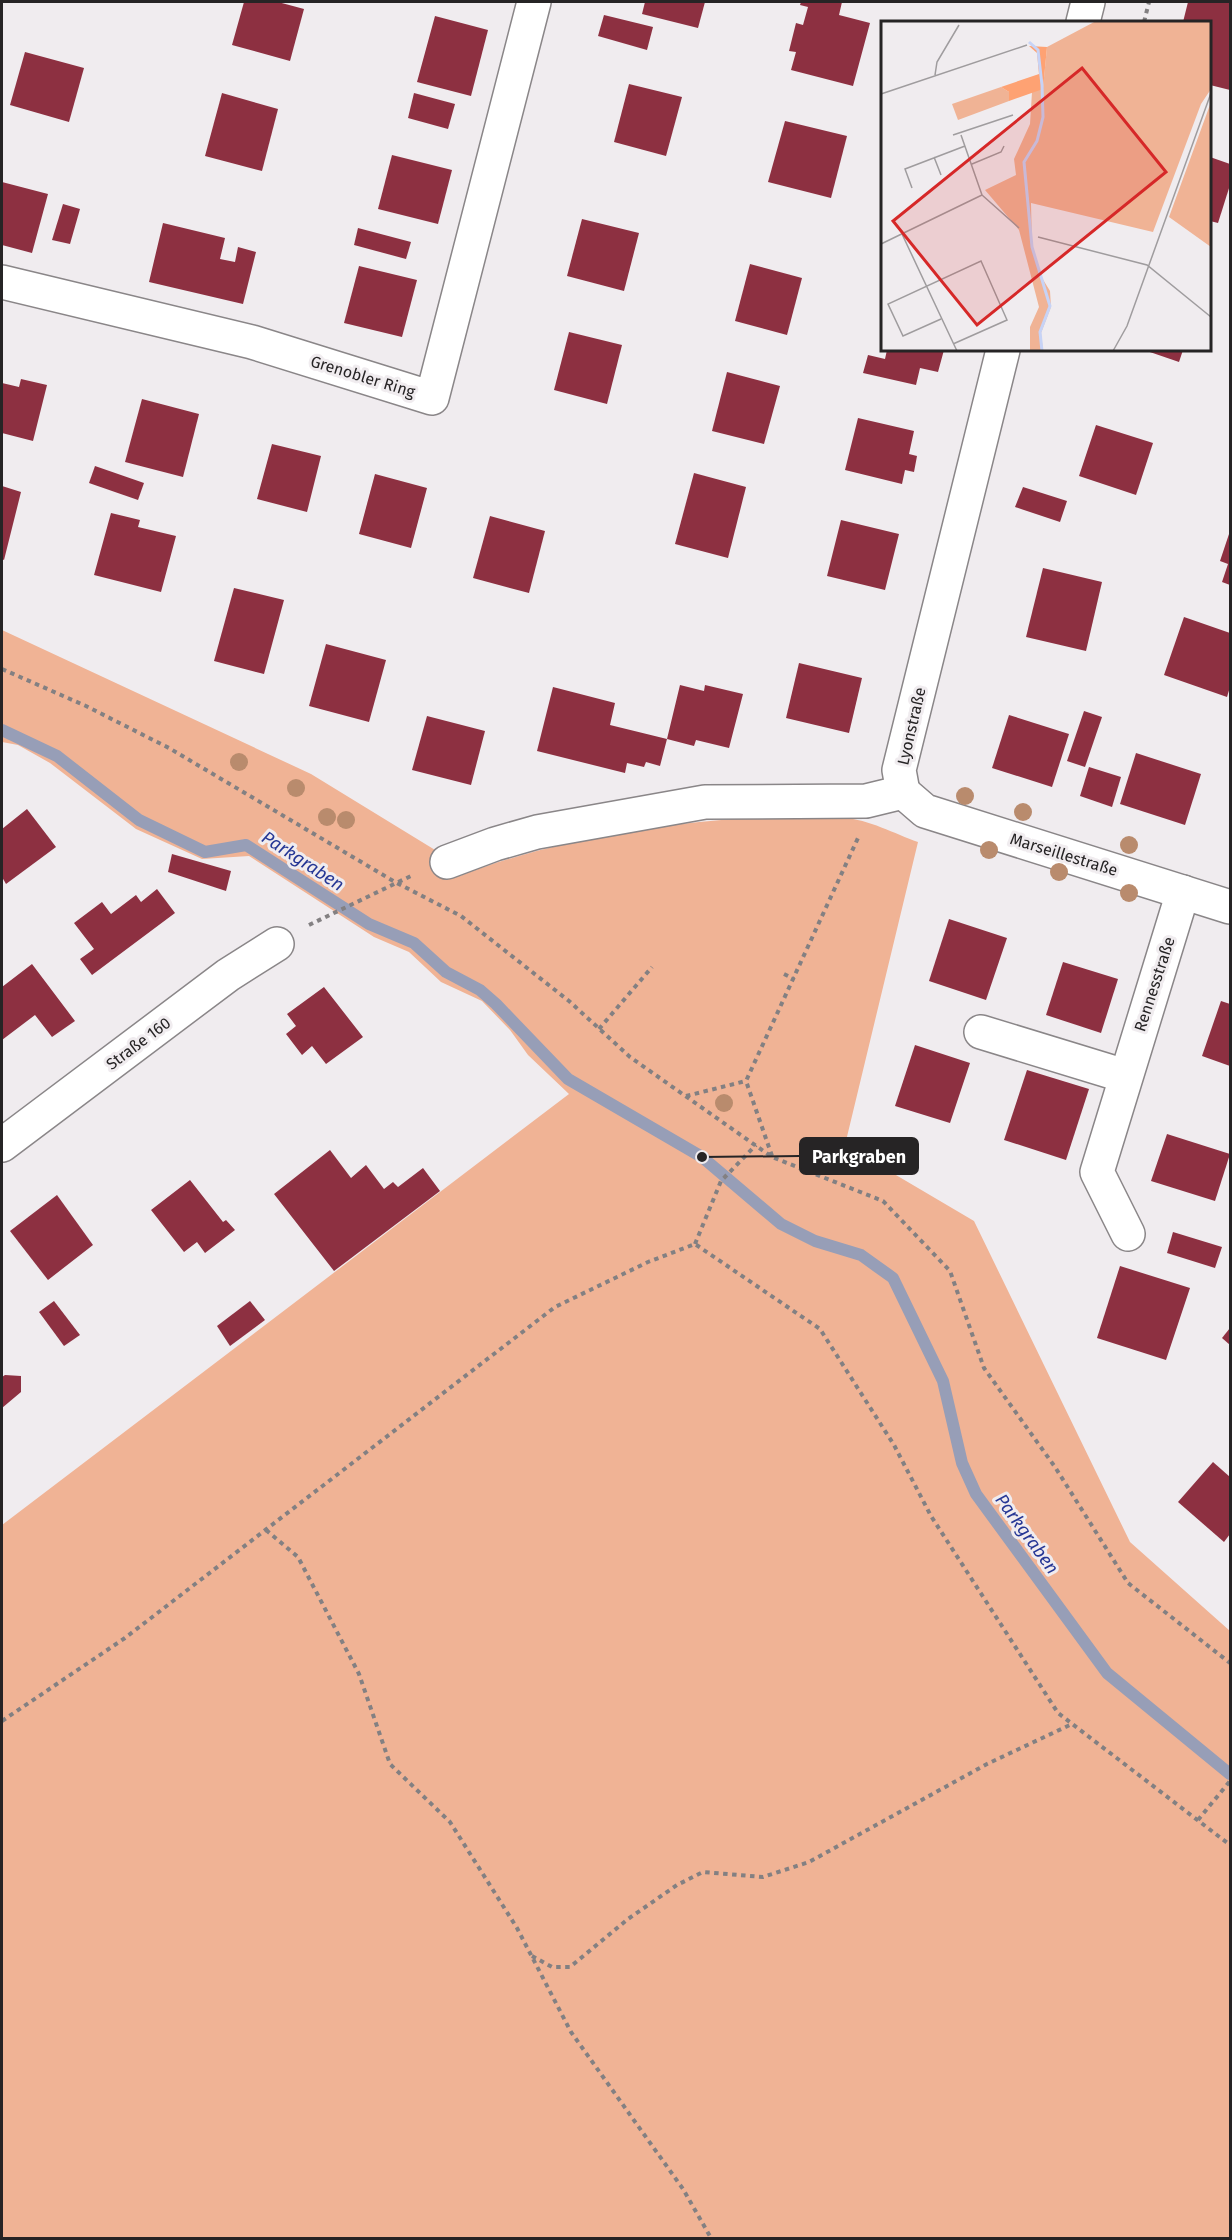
<svg xmlns="http://www.w3.org/2000/svg" width="1232" height="2240" font-family="'Fira Sans',sans-serif">
  <style>
    .green { fill: #f0b395 }
    .lines { fill: none; stroke-linecap: round; stroke-linejoin: round }
    .stream { stroke: #979eb7; stroke-width: 12 }
    .building { fill: #8d3041 }
    .minor-casing { stroke: #8a8688; stroke-width: 36 }
    .path { stroke: #838082; stroke-width: 4; stroke-dasharray: 4.5 4.5; stroke-linecap: butt }
    .minor { stroke: #fff; stroke-width: 33 }
    .tree { fill: #b98b6d }
    .labels { text-anchor: middle; stroke-width: 6; stroke-linejoin: round; paint-order: stroke }
    .street-label { font-size: 16px; fill: #262425; stroke: #f0ecef }
    .water-label { font-size: 18px; font-style: italic; fill: #263795; stroke: #f0ecef }
    .inset-river { fill: none; stroke: #c7d3f6; stroke-width: 3 }
    .inset-road { fill: none; stroke: #9f9c9e; stroke-width: 1.5 }
    .view { fill: #d62828; fill-opacity: 0.15; stroke: #d62828; stroke-width: 3 }
    .inset-edge { fill: none; stroke: #262425; stroke-width: 3 }
    .leader { fill: none; stroke: #262425; stroke-width: 2 }
    .callout-dot { fill: #262425; stroke: #f0ecef; stroke-width: 2 }
    .callout { fill: #262425; stroke: #262425; stroke-width: 2 }
    .callout-label { font-size: 18px; text-anchor: middle; font-weight: bold; fill: #fff }
  </style>
  <rect width="100%" height="100%" fill="#f0ecef"/>
  <path class="green" d="M2,630l309,144 129,79 20,23c104,-42 272,-66 384,-58 24,1 51,16 74,24l-73,303 129,76 156,321 100,89v607h-1228v-713l567,-431 -41,-39 -18,-25 -28,-29 -41,-19 -32,-30 -35,-15 -125,-81 -47,3 -66,-30 -86,-66 -32,-18 -16,-3z"/>
  <g class="lines">
    <polyline class="stream" points="2,730 57,756 139,820 205,852 246,845 369,924 414,943 446,972 480,990 496,1004 568,1079 702,1157 781,1224 815,1241 861,1255 893,1278 943,1381 962,1463 976,1494 1107,1673 1230,1774"/>
  </g>
  <g class="building">
    <polygon points="244,2 278,2 304,9 290,61 232,45"/>
    <polygon points="645,2 705,2 698,28 642,14"/>
    <polygon points="801,2 842,2 839,15 870,23 853,86 791,70 796,52 789,51 796,23 803,25 808,7 800,5"/>
    <polygon points="1188,2 1230,2 1230,90 1210,85 1210,22 1183,22"/>
    <polygon points="604,15 653,27 647,50 598,36"/>
    <polygon points="435,16 488,30 471,96 417,82"/>
    <polygon points="25,52 84,68 69,122 10,105"/>
    <polygon points="629,84 682,97 666,156 614,142"/>
    <polygon points="222,93 278,109 262,171 205,156"/>
    <polygon points="414,93 455,104 448,129 408,118"/>
    <polygon points="785,121 847,136 831,198 768,182"/>
    <polygon points="392,155 452,170 438,224 378,209"/>
    <polygon points="1210,157 1230,164 1230,185 1218,223 1210,221"/>
    <polygon points="2,182 48,194 32,253 2,245"/>
    <polygon points="63,204 80,209 70,244 52,240"/>
    <polygon points="582,219 639,233 624,291 567,276"/>
    <polygon points="163,223 225,238 220,259 235,262 238,247 256,252 243,304 149,282"/>
    <polygon points="358,228 411,242 406,259 354,245"/>
    <polygon points="750,264 802,278 787,335 735,321"/>
    <polygon points="359,266 417,280 402,337 344,323"/>
    <polygon points="569,332 622,345 607,404 554,390"/>
    <polygon points="887,350 944,350 938,372 920,368 916,385 863,373 868,355 885,359"/>
    <polygon points="1144,350 1183,350 1179,362"/>
    <polygon points="727,372 780,386 764,444 712,431"/>
    <polygon points="21,379 47,385 33,441 2,433 2,383 19,387"/>
    <polygon points="142,399 199,414 183,477 125,462"/>
    <polygon points="858,418 914,431 909,454 917,456 914,472 905,470 902,484 845,470"/>
    <polygon points="1096,425 1153,443 1136,495 1079,476"/>
    <polygon points="272,444 321,456 307,512 257,499"/>
    <polygon points="95,466 144,483 138,500 89,483"/>
    <polygon points="694,473 746,487 728,558 675,544"/>
    <polygon points="375,474 427,488 411,548 359,534"/>
    <polygon points="2,486 21,492 4,560 2,559"/>
    <polygon points="1023,487 1067,501 1060,522 1015,507"/>
    <polygon points="111,513 140,520 138,527 176,536 161,592 94,575"/>
    <polygon points="490,516 545,531 529,593 473,578"/>
    <polygon points="841,520 899,534 885,590 827,576"/>
    <polygon points="1230,531 1230,585 1222,582 1228,564 1220,561"/>
    <polygon points="1043,568 1102,582 1086,651 1026,637"/>
    <polygon points="234,588 284,600 264,674 214,661"/>
    <polygon points="1184,617 1230,633 1230,687 1227,697 1164,675"/>
    <polygon points="326,644 386,660 369,722 309,706"/>
    <polygon points="799,663 862,678 849,733 786,718"/>
    <polygon points="680,685 704,691 705,685 743,694 729,748 696,740 694,746 667,739 660,766 646,762 644,767 627,763 625,773 537,751 553,687 615,703 610,725 667,739"/>
    <polygon points="1084,711 1102,717 1085,767 1067,761"/>
    <polygon points="1009,715 1069,734 1052,787 992,768"/>
    <polygon points="427,716 485,731 471,785 412,770"/>
    <polygon points="1136,753 1201,774 1185,825 1120,804"/>
    <polygon points="1089,767 1121,777 1112,807 1080,796"/>
    <polygon points="27,809 56,847 6,884 2,877 2,829"/>
    <polygon points="172,854 231,871 226,891 168,872"/>
    <polygon points="157,889 175,913 92,975 80,959 94,949 74,923 102,902 111,914 136,895 141,902"/>
    <polygon points="949,919 1007,938 986,1000 929,981"/>
    <polygon points="1063,962 1118,979 1101,1033 1046,1015"/>
    <polygon points="32,964 75,1021 52,1037 35,1015 2,1040 2,987"/>
    <polygon points="324,987 363,1037 326,1064 312,1046 302,1055 286,1034 296,1026 287,1014"/>
    <polygon points="1221,1001 1230,1004 1230,1066 1202,1056"/>
    <polygon points="915,1045 970,1063 950,1123 895,1106"/>
    <polygon points="1027,1070 1089,1089 1066,1160 1004,1140"/>
    <polygon points="1167,1134 1230,1154 1215,1201 1151,1181"/>
    <polygon points="330,1150 351,1178 366,1165 384,1189 393,1182 398,1187 423,1168 440,1191 334,1271 274,1194"/>
    <polygon points="190,1180 223,1222 226,1220 235,1230 205,1253 197,1242 184,1252 151,1210"/>
    <polygon points="57,1195 93,1245 48,1280 10,1231"/>
    <polygon points="1173,1232 1222,1247 1215,1268 1167,1253"/>
    <polygon points="1120,1266 1190,1288 1166,1360 1097,1338"/>
    <polygon points="54,1301 80,1335 64,1346 39,1312"/>
    <polygon points="250,1301 265,1320 230,1346 217,1326"/>
    <polygon points="1230,1328 1230,1345 1222,1338"/>
    <polygon points="5,1375 21,1376 21,1392 2,1408 2,1377"/>
    <polygon points="1213,1462 1230,1477 1230,1534 1224,1542 1178,1502"/>
  </g>
  <g class="lines">
    <defs>
      <g id="minor">
        <polyline points="1083,22 1088,2"/>
        <polyline points="2,282 252,342 432,398 534,2"/>
        <polyline points="903,792 899,770 1003,350"/>
        <polyline points="903,792 925,811 1230,907"/>
        <polyline points="447,862 495,844 537,832 705,802 866,801 903,792"/>
        <polyline points="981,1032 1125,1076"/>
        <polyline points="2,1145 228,975 277,944"/>
        <polyline points="1128,1234 1097,1172 1183,892"/>
      </g>
    </defs>
    <use href="#minor" class="minor-casing"/>
    <g class="path">
      <polyline points="1144,22 1149,2"/>
      <polyline points="2,669 86,706 169,748 395,882 461,916 569,1001 630,1057 772,1157 883,1201 950,1271 984,1368 1055,1467 1128,1583 1230,1663"/>
      <polyline points="309,925 413,875"/>
      <polyline points="784,974 794,979"/>
      <polyline points="599,1029 652,967"/>
      <polyline points="686,1096 746,1081"/>
      <polyline points="772,1156 746,1081 858,838"/>
      <polyline points="695,1244 721,1181 756,1145"/>
      <polyline points="266,1530 298,1557 359,1674 390,1764 450,1822 517,1928 571,2032 683,2189 711,2238"/>
      <polyline points="2,1721 125,1638 555,1307 648,1262 695,1244 820,1329 894,1445 931,1516 1058,1713 1230,1845"/>
      <polyline points="1198,1820 1230,1781"/>
      <polyline points="532,1956 552,1967 570,1967 628,1919 677,1885 703,1872 763,1877 809,1862 987,1764 1072,1724"/>
    </g>
    <use href="#minor" class="minor"/>
  </g>
  <g class="tree">
    <circle cx="239" cy="762" r="9"/>
    <circle cx="296" cy="788" r="9"/>
    <circle cx="965" cy="796" r="9"/>
    <circle cx="1023" cy="812" r="9"/>
    <circle cx="327" cy="817" r="9"/>
    <circle cx="346" cy="820" r="9"/>
    <circle cx="1129" cy="845" r="9"/>
    <circle cx="989" cy="850" r="9"/>
    <circle cx="1059" cy="872" r="9"/>
    <circle cx="1129" cy="893" r="9"/>
    <circle cx="724" cy="1103" r="9"/>
  </g>
  <g class="labels">
    <g class="street-label">
      <text transform="translate(363 376) rotate(17)" y="6">Grenobler Ring</text>
      <text transform="translate(911 726) rotate(-77)" y="6">Lyonstraße</text>
      <text transform="translate(1064 854) rotate(17)" y="6">Marseillestraße</text>
      <text transform="translate(1154 984) rotate(-72)" y="6">Rennesstraße</text>
      <text transform="translate(138 1043) rotate(-37)" y="6">Straße 160</text>
    </g>
    <g class="water-label">
      <text transform="translate(303 861) rotate(33)" y="6">Parkgraben</text>
      <text transform="translate(1027 1534) rotate(54)" y="6">Parkgraben</text>
    </g>
  </g>
  <g transform="translate(881 21)">
    <rect width="330" height="330" fill="#f0ecef"/>
    <path d="M215,0h115v68l-10,15 -48,128 -122,-29 1,42 7,28 11,18 1,16 -10,26 2,18h-13v-24l9,-20 -20,-77 -34,-40 31,-15 -2,-16 16,-35 2,-32 11,-4 4,-41zM120,66l8,5v9l-51,19 -6,-16zM330,81v145l-42,-30z" fill="#f0b395"/>
    <path d="M148,25l18,1 -4,42 -34,12v-9l-8,-5 38,-13 -2,-21z" fill="#fea273"/>
    <path class="inset-river" d="M148,21l9,8 4,35 1,32 -6,24 -13,21 8,85 18,59 -10,26 2,19"/>
    <path class="inset-road" d="M54,54l2,-13 22,-37M0,73l146,-49M72,114l60,-20M80,114l21,60M53,136l7,18M91,143l29,-12 3,-6M31,167l-7,-19 60,-23M101,174l37,33M21,213l55,117M157,216l109,28 64,52M0,223l101,-49M60,298l-38,17 -15,-32 93,-43 26,59 -54,24M232,330l14,-25 84,-233"/>
    <path class="view" d="M201,47l84,104 -189,153 -84,-104z"/>
    <rect width="330" height="330" class="inset-edge"/>
  </g>
  <path class="leader" d="M702 1157L800 1156"/>
  <circle class="callout-dot" cx="702" cy="1157" r="6"/>
  <rect class="callout" x="800" y="1138" width="118" height="36" rx="6"/>
  <g class="callout-label">
    <text x="859" y="1163">Parkgraben</text>
  </g>
  <rect width="1232" height="2240" fill="none" stroke="#262425" stroke-width="6"/>
</svg>
